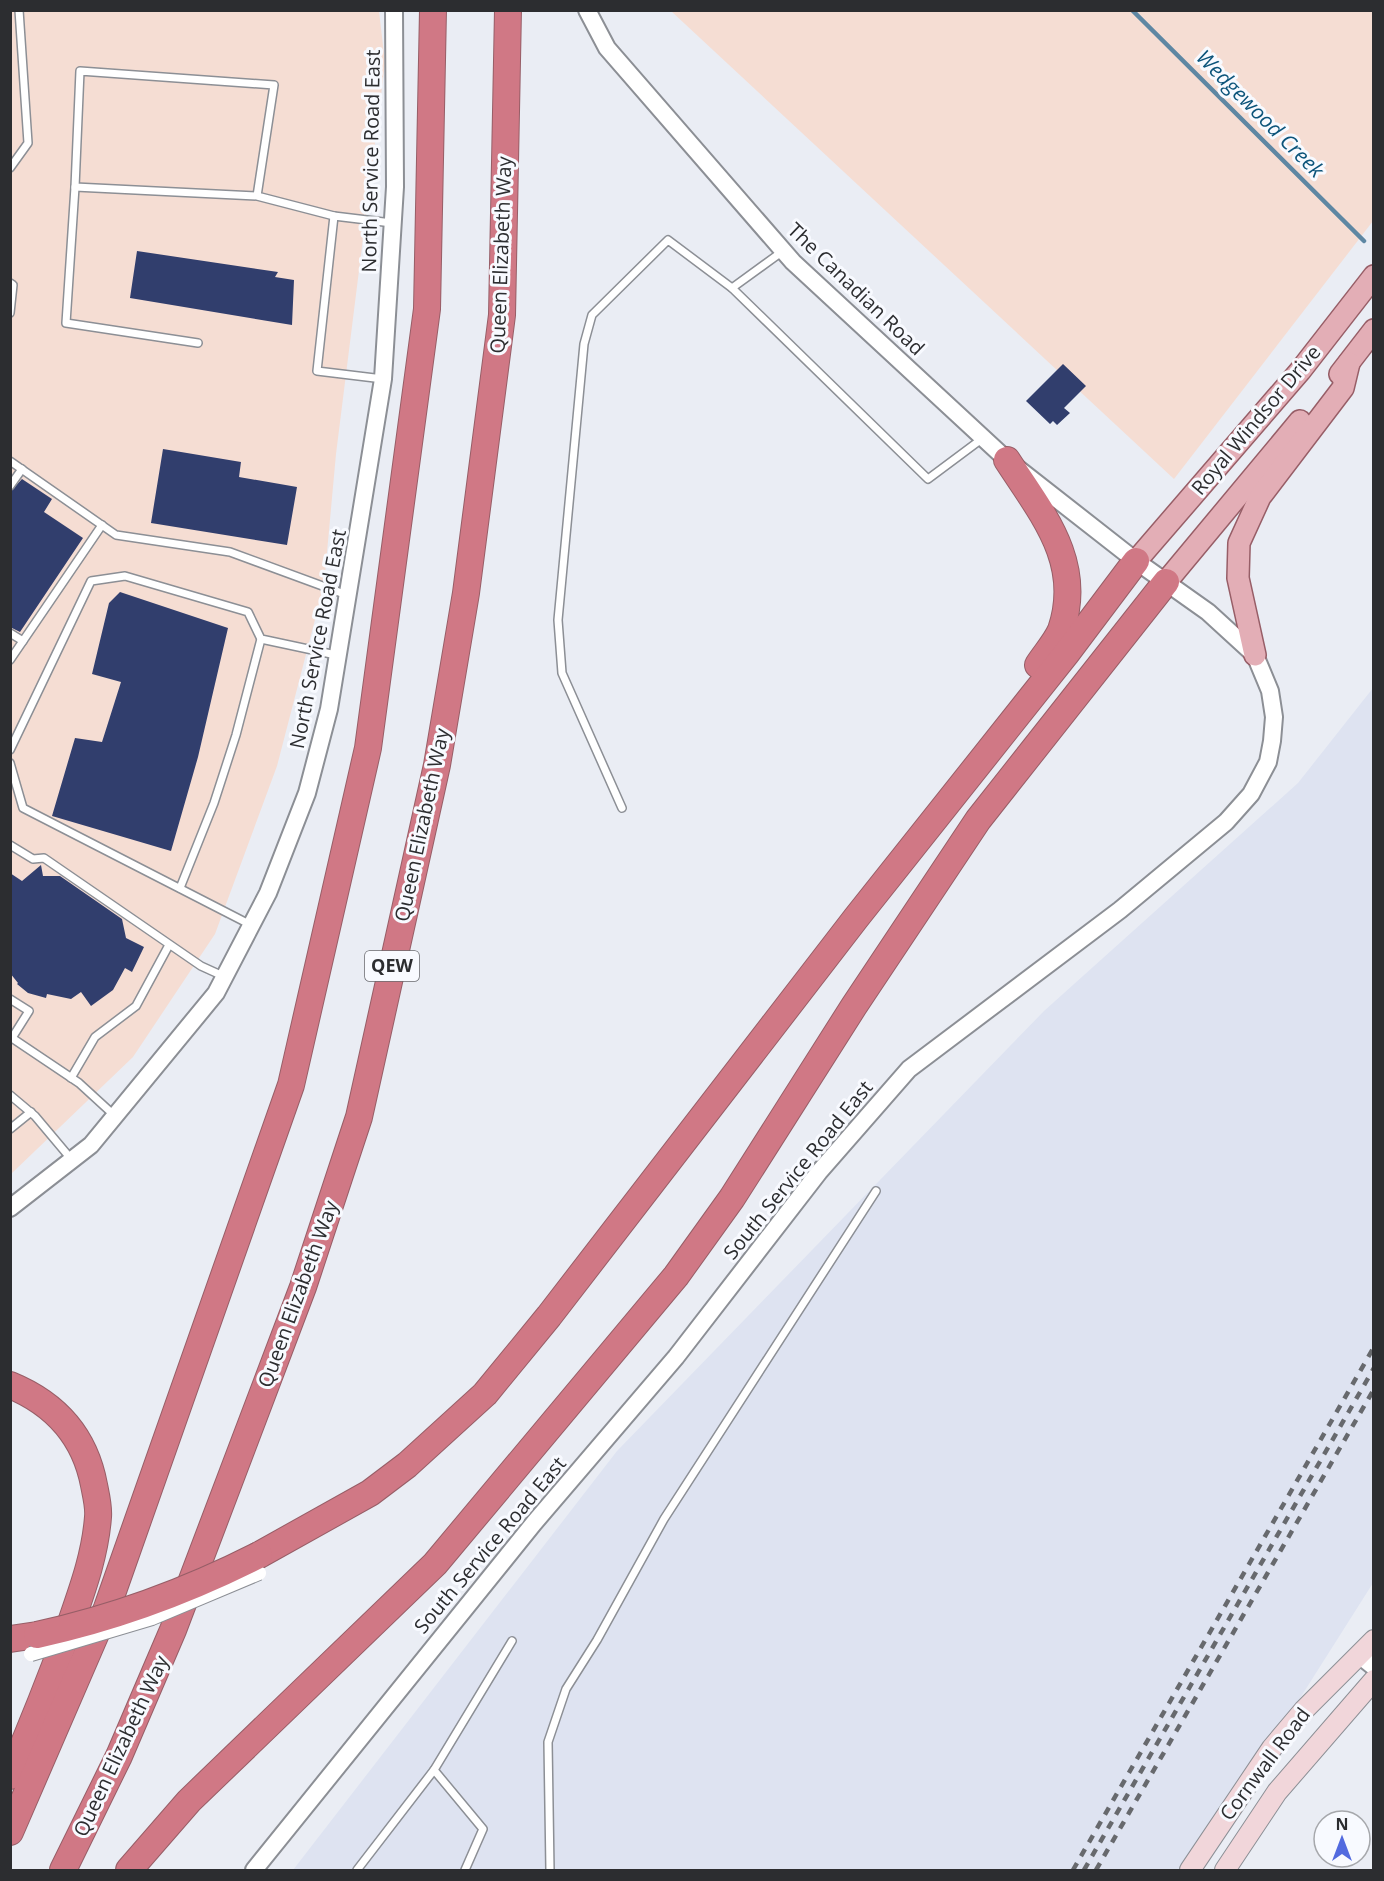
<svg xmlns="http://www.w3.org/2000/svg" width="1384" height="1881" font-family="'Open Sans',sans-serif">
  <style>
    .industrial { fill: #f5ddd3 }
    .built { fill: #dee3f1 }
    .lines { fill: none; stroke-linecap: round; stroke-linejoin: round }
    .stream { stroke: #5e87a3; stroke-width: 4.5 }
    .building { fill: #313e6d }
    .service-casing { stroke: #8c8f95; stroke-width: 10 }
    .tertiary-casing { stroke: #8c8f95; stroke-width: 20 }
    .secondary-casing { stroke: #8c8f95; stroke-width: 22 }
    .primary-casing { stroke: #975e67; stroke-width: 24 }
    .motorway-casing { stroke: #975e67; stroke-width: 28 }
    .service { stroke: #fff; stroke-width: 7 }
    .tertiary { stroke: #fff; stroke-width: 16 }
    .secondary { stroke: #f1d6da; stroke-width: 20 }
    .primary { stroke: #e3aeb6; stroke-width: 21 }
    .motorway { stroke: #d07885; stroke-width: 26 }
    .rail { stroke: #67696d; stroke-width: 4.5; stroke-dasharray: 8 8; stroke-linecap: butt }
    .minor-bridge-casing { stroke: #8c8f95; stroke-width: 16; stroke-linecap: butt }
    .motorway-bridge-casing { stroke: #975e67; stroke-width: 28; stroke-linecap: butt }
    .minor-bridge { stroke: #fff; stroke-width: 14 }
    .motorway-bridge { stroke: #d07885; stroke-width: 26 }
    .labels { text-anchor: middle; stroke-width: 6; stroke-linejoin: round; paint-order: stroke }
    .shield { fill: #f8faff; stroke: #696a6e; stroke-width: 1.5 }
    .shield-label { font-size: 18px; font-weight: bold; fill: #2c2d30 }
    .street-label { font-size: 20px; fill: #2c2d30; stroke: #f8faff }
    .water-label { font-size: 21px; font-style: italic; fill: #0c547a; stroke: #f8faff }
  </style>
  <rect width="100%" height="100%" fill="#eaedf4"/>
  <g class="industrial">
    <polygon points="11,11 379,11 385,63 336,454 324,585 277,766 215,934 133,1057 11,1174"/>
    <polygon points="671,11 1373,11 1373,221 1174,479"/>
  </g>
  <polygon class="built" points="1373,688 1373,1583 1191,1870 293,1870 617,1451 1044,1011 1298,783"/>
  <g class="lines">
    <polyline class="stream" points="1132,10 1364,241"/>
  </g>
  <g class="building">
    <polygon points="137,251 278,272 275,277 294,280 292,325 130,298"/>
    <polygon points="1063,364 1086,386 1064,408 1070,413 1057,425 1053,421 1050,424 1026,401"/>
    <polygon points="163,449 241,462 239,477 297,487 287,545 151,523"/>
    <polygon points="22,479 52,499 44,512 83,538 20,632 10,627 10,492"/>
    <polygon points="120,592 228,628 198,757 171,851 52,816 75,738 102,742 121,682 92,674 109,603"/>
    <polygon points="41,865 43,876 60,876 122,919 126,938 144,947 132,972 125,968 113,990 91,1006 81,992 71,999 47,994 46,998 28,993 17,984 18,983 10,973 10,873 22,881"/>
  </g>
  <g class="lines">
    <defs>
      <g id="service">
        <polyline points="10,168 28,143 19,10"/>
        <polyline points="75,187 66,323 198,343"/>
        <polyline points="257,196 274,85 80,71 75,187 257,196 334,216 392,223"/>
        <polyline points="334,216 317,371 383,379"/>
        <polyline points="10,283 13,285 10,313"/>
        <polyline points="732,288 783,251"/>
        <polyline points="10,461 116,535 230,552 347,595"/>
        <polyline points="10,486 22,469"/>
        <polyline points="10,633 23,641"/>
        <polyline points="10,660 102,525"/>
        <polyline points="10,750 91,581 125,576 248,612 261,639 336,655"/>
        <polyline points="10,763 23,808 251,925"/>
        <polyline points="622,808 562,673 558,620 584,344 592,315 668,240 732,288 928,479 983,438"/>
        <polyline points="10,845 33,859 44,858 201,966 223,976"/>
        <polyline points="180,888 214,803 236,735 261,639"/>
        <polyline points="10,999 29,1011 12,1038 79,1083 115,1116"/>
        <polyline points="71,1078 95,1037 136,1006 169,945"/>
        <polyline points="10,1095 35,1116 72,1160"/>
        <polyline points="10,1129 31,1112"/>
        <polyline points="357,1870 434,1770"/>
        <polyline points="465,1870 483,1829 434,1770 512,1641"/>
        <polyline points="550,1870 548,1742 566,1689 597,1640 664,1519 876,1191"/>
      </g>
      <g id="tertiary">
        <polyline points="10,1208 91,1145 216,993 268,893 307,793 329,709 383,379 395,187 394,10"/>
        <polyline points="1359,1655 1374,1667"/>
        <polyline points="254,1870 534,1523 676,1357 819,1172 909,1069 1120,910 1226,822 1251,794 1268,762 1272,741 1274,717 1270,691 1255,655 1208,612 1136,561 1007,460 793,262 607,48 587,10"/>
      </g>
      <g id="secondary">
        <polyline points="1190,1870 1272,1748 1304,1710 1374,1640"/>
        <polyline points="1225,1870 1277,1792 1374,1680"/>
      </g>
      <g id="primary">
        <polyline points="1340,374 1374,330"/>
        <polyline points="1136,561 1300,371 1374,276"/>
        <polyline points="1166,582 1300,421"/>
        <polyline points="1255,655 1238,578 1239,543 1260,497 1343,388 1349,363"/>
      </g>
      <g id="motorway">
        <path d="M1007,460c35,54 77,102 54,170 -5,12 -16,24 -23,35"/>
        <path d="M10,1385c46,19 75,52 84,100 2,10 5,22 4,32 -3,40 -17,76 -30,114 -18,49 -37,97 -58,145"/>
        <polyline points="259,1555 370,1493 407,1465 485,1394 549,1316 856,918 1066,654 1136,561"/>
        <polyline points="10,1639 37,1635"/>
        <polyline points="10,1832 107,1608 291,1085 368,748 427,309 433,10"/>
        <polyline points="63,1870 119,1756 173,1630 303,1287 359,1117 437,765 466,593 502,315 508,10"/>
        <polyline points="129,1870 189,1801 435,1564 676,1276 732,1198 854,1006 978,820 1166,582"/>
      </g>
    </defs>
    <use href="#service" class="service-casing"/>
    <use href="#tertiary" class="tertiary-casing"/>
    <use href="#secondary" class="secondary-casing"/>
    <use href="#primary" class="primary-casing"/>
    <use href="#motorway" class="motorway-casing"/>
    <use href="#service" class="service"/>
    <use href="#tertiary" class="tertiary"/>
    <use href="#secondary" class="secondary"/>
    <use href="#primary" class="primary"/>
    <use href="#motorway" class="motorway"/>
    <g class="rail">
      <polyline points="1073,1870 1374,1347"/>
      <polyline points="1084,1870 1374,1368"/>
      <polyline points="1096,1870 1374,1389"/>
    </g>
    <defs>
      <polyline id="minor-bridge" points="31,1654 152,1618 259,1573"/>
      <path id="motorway-bridge" d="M37,1635c78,-17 151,-44 222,-80"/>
    </defs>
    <use href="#minor-bridge" class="minor-bridge-casing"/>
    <use href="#motorway-bridge" class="motorway-bridge-casing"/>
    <use href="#minor-bridge" class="minor-bridge"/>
    <use href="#motorway-bridge" class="motorway-bridge"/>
  </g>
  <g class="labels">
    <rect class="shield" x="365" y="951" width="54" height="30" rx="4.5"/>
    <g class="shield-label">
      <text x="392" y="972">QEW</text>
    </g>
    <g class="street-label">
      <text transform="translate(371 161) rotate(-89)" y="7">North Service Road East</text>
      <text transform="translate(501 255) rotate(-88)" y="7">Queen Elizabeth Way</text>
      <text transform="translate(856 289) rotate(44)" y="7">The Canadian Road</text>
      <text transform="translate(1256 420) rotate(-50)" y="7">Royal Windsor Drive</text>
      <text transform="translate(318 639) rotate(-79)" y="7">North Service Road East</text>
      <text transform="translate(422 825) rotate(-78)" y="7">Queen Elizabeth Way</text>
      <text transform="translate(798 1170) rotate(-51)" y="7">South Service Road East</text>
      <text transform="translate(298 1294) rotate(-70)" y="7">Queen Elizabeth Way</text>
      <text transform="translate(490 1545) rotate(-50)" y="7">South Service Road East</text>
      <text transform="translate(121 1746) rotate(-65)" y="7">Queen Elizabeth Way</text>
      <text transform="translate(1265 1764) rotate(-53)" y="7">Cornwall Road</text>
    </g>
    <g class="water-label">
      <text transform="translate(1260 114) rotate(45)" y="7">Wedgewood Creek</text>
    </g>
  </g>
  <rect width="1384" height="1881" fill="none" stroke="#2c2d30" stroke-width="24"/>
  <g transform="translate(1342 1839)"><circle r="28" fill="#f8faff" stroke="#a6a8ac" stroke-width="1.5"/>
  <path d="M0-4.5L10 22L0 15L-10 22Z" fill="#526adf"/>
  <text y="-9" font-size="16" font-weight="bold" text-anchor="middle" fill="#2c2d30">N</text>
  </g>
</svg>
